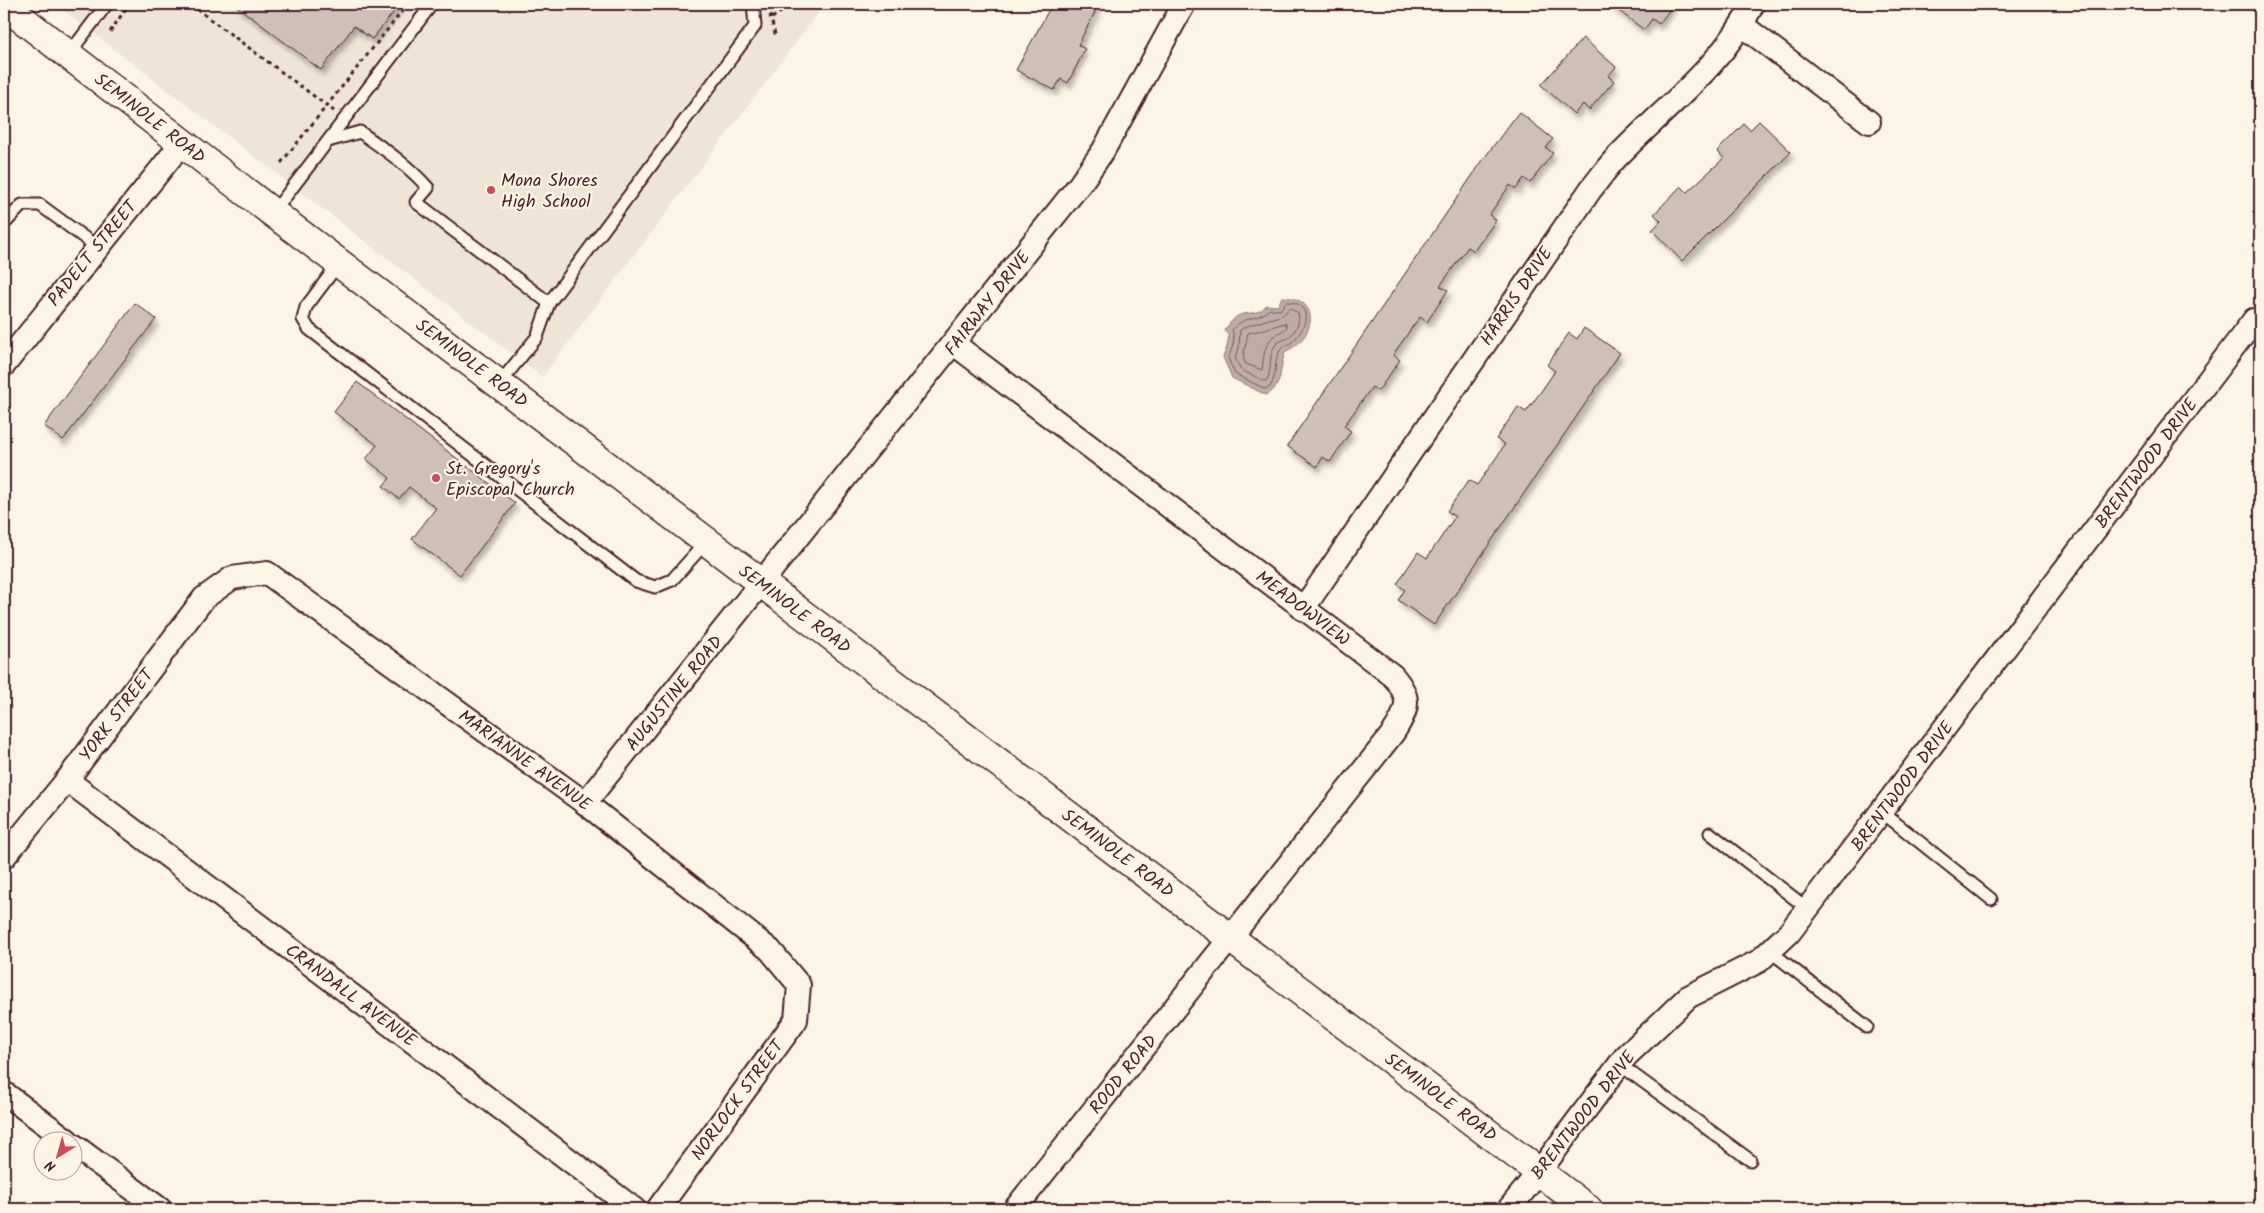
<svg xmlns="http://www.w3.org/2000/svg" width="2264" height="1213" font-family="Kalam,sans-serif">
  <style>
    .built { fill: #eee5d7 }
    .water { fill: #c0aca5; stroke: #917474 }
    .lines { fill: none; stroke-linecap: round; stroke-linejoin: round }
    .shore { stroke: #79575c; stroke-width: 1 }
    .building { fill: #cfc0b7; stroke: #4a1f2b; filter: url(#shadow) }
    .lane-casing { stroke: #4a1f2b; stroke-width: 15 }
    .street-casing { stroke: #4a1f2b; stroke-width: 26 }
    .secondary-casing { stroke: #4a1f2b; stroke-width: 31 }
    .path { stroke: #4a1f2b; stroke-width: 3; stroke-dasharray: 4 4; stroke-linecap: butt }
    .lane { stroke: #fcf5e5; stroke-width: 11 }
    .street { stroke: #fcf5e5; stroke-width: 22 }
    .secondary { stroke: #fcf5e5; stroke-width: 28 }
    .poi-dot { fill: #d1495b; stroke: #fcf5e5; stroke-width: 2 }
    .labels { text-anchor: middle; stroke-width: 4.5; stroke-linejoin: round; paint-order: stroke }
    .street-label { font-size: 18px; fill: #4a1f2b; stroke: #fcf5e5 }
    .poi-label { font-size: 18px; fill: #4a1f2b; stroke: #fcf5e5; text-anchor: start }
  </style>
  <defs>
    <filter id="shadow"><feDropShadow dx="3" dy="5.5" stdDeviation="2.5" flood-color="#0004"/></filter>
  </defs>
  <rect width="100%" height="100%" fill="#fcf5e5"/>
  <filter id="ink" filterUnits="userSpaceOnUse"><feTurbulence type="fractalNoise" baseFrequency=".02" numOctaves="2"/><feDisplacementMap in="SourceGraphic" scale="10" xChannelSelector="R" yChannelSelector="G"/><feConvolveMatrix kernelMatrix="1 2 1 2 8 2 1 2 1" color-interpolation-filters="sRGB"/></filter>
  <g filter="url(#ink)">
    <polygon class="built" points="55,4 825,4 542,377"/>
    <path class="water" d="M1282,297c41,1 33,42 4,54 -8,15 -1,35 -20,44l-34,-17 -9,-21 4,-10 2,-11 -5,-6c4,-4 8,-10 12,-13 11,-7 22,0 30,-12l12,1z"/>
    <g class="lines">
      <g class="shore">
        <path d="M1286,302c7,0 13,1 17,7 7,10 -3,26 -10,32 -4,4 -9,4 -13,9 -7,12 -2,24 -10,37l-5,2 -30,-15 -7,-16c4,-9 8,-18 4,-28 10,-14 26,-9 38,-21l10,1z"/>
        <path d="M1290,308l8,5c3,8 -3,20 -10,25 -3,2 -7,2 -11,5 -10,11 -4,25 -10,37l-3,1 -23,-11 -6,-12 4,-9 1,-19c4,-4 36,-13 43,-15z"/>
        <path d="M1285,323l2,4c-4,5 -9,5 -13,9 -11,9 -10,22 -12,34l-16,-6 -3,-6 5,-25c13,-2 25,-7 37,-10z"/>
      </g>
    </g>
    <g class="building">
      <polygon points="234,4 400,4 372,39 354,26 321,70"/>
      <polygon points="1052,4 1099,4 1078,45 1085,49 1068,83 1061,79 1054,90 1016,70"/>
      <polygon points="1610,4 1674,4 1659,24 1652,19 1644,30"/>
      <polygon points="1583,38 1616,67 1608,76 1614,81 1589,110 1583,104 1574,114 1541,85"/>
      <polygon points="1519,112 1553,139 1546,148 1553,153 1530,183 1524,178 1516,189 1510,185 1489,215 1496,220 1474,251 1468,247 1440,286 1448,290 1427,322 1420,317 1413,326 1393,355 1400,360 1378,391 1372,387 1344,426 1351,431 1330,462 1323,457 1317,467 1287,446 1485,157"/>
      <polygon points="1759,121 1791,152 1682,261 1652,230 1661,221 1654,214 1681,186 1687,192 1724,158 1717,151 1744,124 1750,130"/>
      <polygon points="135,303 156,319 63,440 44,426"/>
      <polygon points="1584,328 1620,353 1434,625 1398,600 1405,590 1397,584 1418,552 1427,558 1455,517 1447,511 1469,480 1477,485 1498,455 1505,444 1496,439 1518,407 1526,412 1542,390 1555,371 1547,365 1569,333 1577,339"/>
      <polygon points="357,382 515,503 460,575 412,539 436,508 409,487 399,499 383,486 390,478 366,459 377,445 334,412"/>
    </g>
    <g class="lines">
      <defs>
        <g id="lane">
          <polyline points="68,55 107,4"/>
          <path d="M328,141l32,-9c24,17 48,33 68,56l-12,14 133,101"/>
          <polyline points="273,213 432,4"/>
          <polyline points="4,224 22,205 40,205 97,247"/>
          <polyline points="339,263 306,307 303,319 309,329 636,581 655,587 672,580 707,541"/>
          <polyline points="499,384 537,337 549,303 755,26 753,4"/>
          <polyline points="1882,812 1991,899"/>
          <polyline points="1710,833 1808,909"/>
          <polyline points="1770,951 1867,1027"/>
          <polyline points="1619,1064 1750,1160"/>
        </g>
        <g id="street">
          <polyline points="1742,25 1869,122"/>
          <path d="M954,344l438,331c20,22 17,34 1,58l-378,476"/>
          <polyline points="4,365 182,143"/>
          <path d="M1303,609l288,-420c9,-11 17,-23 27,-33 46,-48 105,-91 135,-152"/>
          <polyline points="67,780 634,1209"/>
          <polyline points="585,803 1080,184 1103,151 1184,4"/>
          <polyline points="4,857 67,780 204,598 232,578 267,573 585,803 770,950 799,985 796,1020 658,1209"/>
          <polyline points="4,1093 67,1140"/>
          <polyline points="72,1144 160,1209"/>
          <polyline points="1509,1209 1539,1172 1625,1057 1688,997 1759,961 1789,933 2254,320"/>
        </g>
        <polyline id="secondary" points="4,5 273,213 1588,1209"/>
      </defs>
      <use href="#lane" class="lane-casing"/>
      <use href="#street" class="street-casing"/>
      <use href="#secondary" class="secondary-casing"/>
      <g class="path">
        <polyline points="190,4 334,111"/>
        <polyline points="770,15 776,38"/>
        <polyline points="772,18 793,4"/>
        <polyline points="110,32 129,4"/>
        <polyline points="281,163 408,4"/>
      </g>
      <use href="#lane" class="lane"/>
      <use href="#street" class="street"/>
      <use href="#secondary" class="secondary"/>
    </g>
  </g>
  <g class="poi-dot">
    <circle cx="491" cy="190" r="5"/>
    <circle cx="436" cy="478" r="5"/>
  </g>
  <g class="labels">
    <g class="street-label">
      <text transform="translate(150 118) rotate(38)" y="6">SEMINOLE ROAD</text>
      <text transform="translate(92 253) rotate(-51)" y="6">PADELT STREET</text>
      <text transform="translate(1516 296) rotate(-56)" y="6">HARRIS DRIVE</text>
      <text transform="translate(987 303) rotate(-52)" y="6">FAIRWAY DRIVE</text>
      <text transform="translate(472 363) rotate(37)" y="6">SEMINOLE ROAD</text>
      <text transform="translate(2146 463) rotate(-53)" y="6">BRENTWOOD DRIVE</text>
      <text transform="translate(1303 608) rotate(37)" y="6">MEADOWVIEW</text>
      <text transform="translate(795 609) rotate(37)" y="6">SEMINOLE ROAD</text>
      <text transform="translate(674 693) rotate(-51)" y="6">AUGUSTINE ROAD</text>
      <text transform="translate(116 715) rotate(-53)" y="6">YORK STREET</text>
      <text transform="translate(525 760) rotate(36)" y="6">MARIANNE AVENUE</text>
      <text transform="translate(1902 786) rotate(-53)" y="6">BRENTWOOD DRIVE</text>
      <text transform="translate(1118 853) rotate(37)" y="6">SEMINOLE ROAD</text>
      <text transform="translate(351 995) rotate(37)" y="6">CRANDALL AVENUE</text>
      <text transform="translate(1123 1074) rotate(-51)" y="6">ROOD ROAD</text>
      <text transform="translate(1441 1097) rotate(37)" y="6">SEMINOLE ROAD</text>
      <text transform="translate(737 1100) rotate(-54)" y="6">NORLOCK STREET</text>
      <text transform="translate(1583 1115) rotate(-52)" y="6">BRENTWOOD DRIVE</text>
    </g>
    <g class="poi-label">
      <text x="501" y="186">Mona Shores<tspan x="501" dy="21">High School</tspan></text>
      <text x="446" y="474">St. Gregory's<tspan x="446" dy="21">Episcopal Church</tspan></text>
    </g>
  </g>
  <rect width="2264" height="1213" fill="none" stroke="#fcf5e5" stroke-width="20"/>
  <rect x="10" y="10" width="2244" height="1193" fill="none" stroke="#4a1f2b" stroke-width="2" filter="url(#ink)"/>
  <g transform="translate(58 1156) rotate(217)"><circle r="24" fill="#fcf5e5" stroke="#b59f9b"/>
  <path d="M0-4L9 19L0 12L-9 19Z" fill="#d1495b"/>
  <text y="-8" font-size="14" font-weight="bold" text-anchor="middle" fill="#4a1f2b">N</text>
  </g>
</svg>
